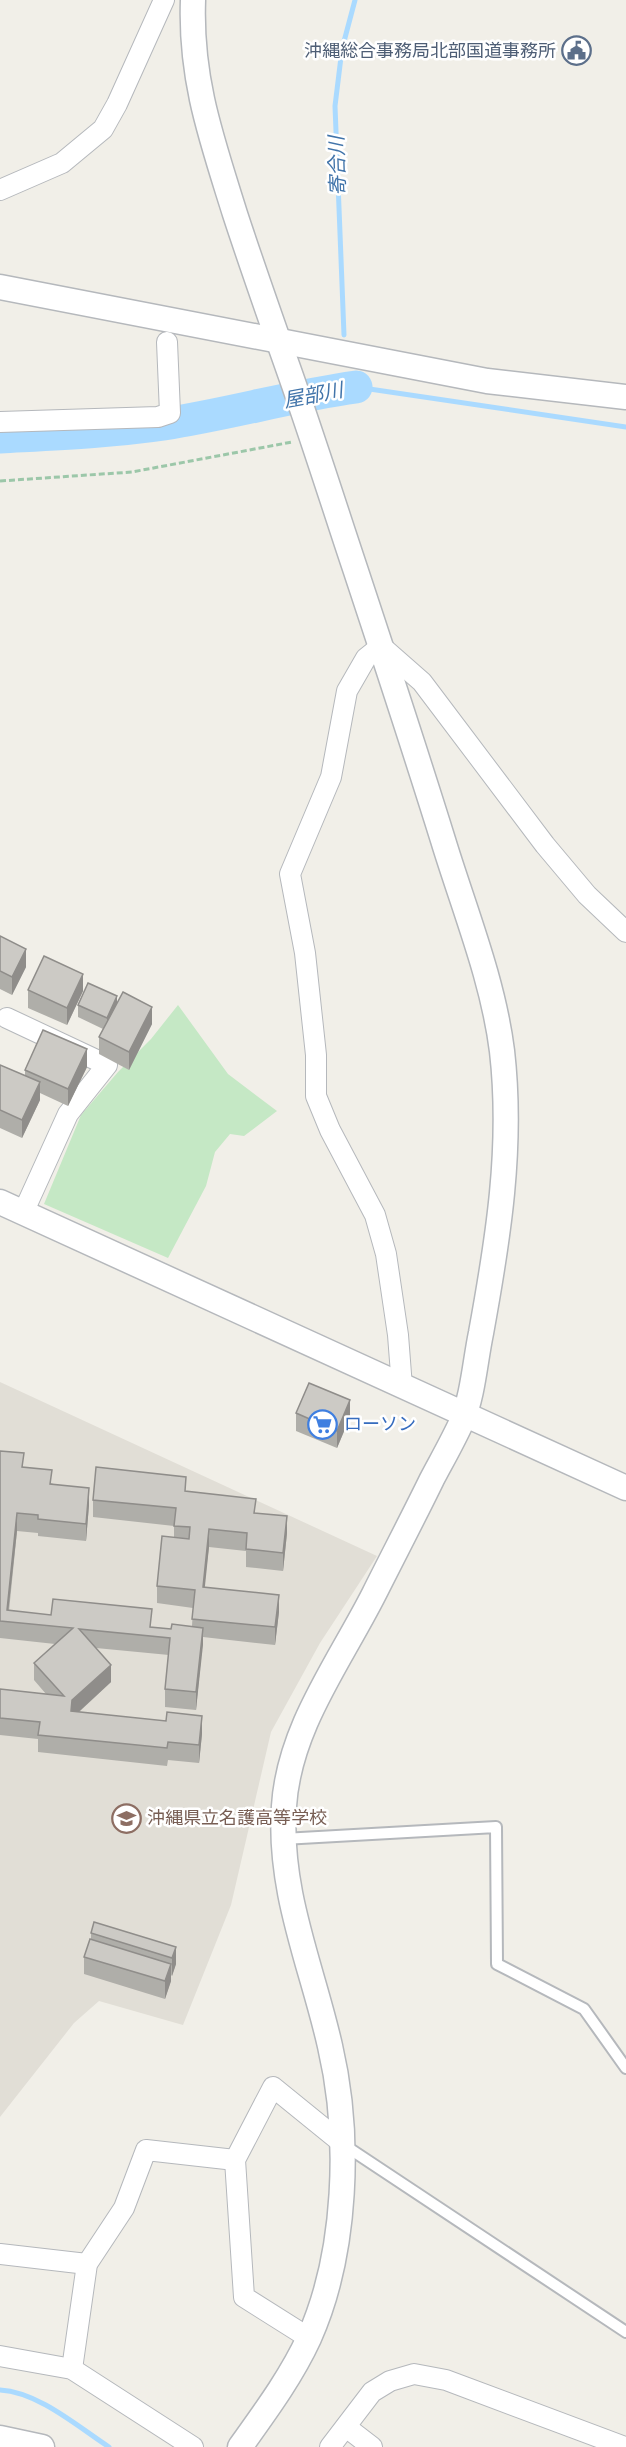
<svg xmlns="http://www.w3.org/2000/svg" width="626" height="2447" font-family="'Public Sans','Noto Sans JP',sans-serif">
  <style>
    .education { fill: #e1ded6 }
    .green { fill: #c5e8c5 }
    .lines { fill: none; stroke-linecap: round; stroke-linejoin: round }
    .stream { stroke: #aadaff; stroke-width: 5 }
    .river { stroke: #aadaff; stroke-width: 33 }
    .service-casing { stroke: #b5b8bc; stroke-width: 14 }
    .minor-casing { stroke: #b5b8bc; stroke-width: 22 }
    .tertiary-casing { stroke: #b5b8bc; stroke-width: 27 }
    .path { stroke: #9cc7a9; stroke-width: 3; stroke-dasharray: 6 3; stroke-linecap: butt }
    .service { stroke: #fff; stroke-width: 10 }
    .minor { stroke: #fff; stroke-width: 20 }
    .tertiary { stroke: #fff; stroke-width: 24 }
    .wall { fill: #afaea9 }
    .shaded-wall { fill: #8f8d8a }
    .building { fill: #cccac5; stroke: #8f8d8a; stroke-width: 1.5 }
    .labels { text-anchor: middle; stroke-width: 5; stroke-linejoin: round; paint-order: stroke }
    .service-label { font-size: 18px; fill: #4e5e75; stroke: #fff; text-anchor: end }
    .shop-label { font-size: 18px; fill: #366cbe; stroke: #fff; text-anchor: start }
    .education-label { font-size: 18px; fill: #785e54; stroke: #fff; text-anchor: start }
    .water-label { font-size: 20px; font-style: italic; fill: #4174aa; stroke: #fff }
  </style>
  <rect width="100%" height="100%" fill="#f1efe8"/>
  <polygon class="education" points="0,1382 377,1556 320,1643 271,1732 231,1905 183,2025 99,2001 74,2023 0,2117"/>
  <polygon class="green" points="178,1005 228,1074 277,1111 244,1136 230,1134 215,1152 206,1186 168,1258 44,1204 81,1115 118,1072 151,1039"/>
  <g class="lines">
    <g class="stream">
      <polyline points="344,335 335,106 342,49 355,0"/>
      <polyline points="356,387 626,427"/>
      <path d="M0,2390c38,2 77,36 109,57"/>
    </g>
    <path class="river" d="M0,437c55,-3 109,-5 164,-13 65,-10 127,-28 192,-37"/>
    <defs>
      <g id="service">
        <polyline points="283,1839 496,1827 497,1964 584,2009 626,2068"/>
        <polyline points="344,2145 626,2332"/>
      </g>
      <g id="minor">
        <polyline points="0,190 62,163 103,129 117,104 164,0"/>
        <polyline points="0,422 158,417 170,413 167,342"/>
        <polyline points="7,1018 107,1065 68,1114 23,1213"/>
        <polyline points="402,1387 398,1335 386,1254 375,1215 330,1130 316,1096 316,1055 305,953 290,874 331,777 347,691 366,658 381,646 422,682 545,845 587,895 626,932"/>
        <polyline points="0,2254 87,2264"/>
        <polyline points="309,2338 244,2297 235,2160 273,2087 342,2143"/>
        <polyline points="0,2356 72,2369 193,2447"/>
        <polyline points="72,2369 87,2264 124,2208 146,2150 235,2160"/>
        <polyline points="346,2427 372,2447"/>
        <polyline points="330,2447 372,2392 390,2381 414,2374 446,2380 625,2447"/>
      </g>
      <g id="tertiary">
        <path d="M193,0c-3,80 19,140 42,214 19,58 39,114 59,171 17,49 33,98 49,147 34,103 68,205 100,308 21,69 50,139 59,211 11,96 -4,189 -21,282 -6,29 -8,62 -19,88 -9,20 -20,39 -30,58 -19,39 -39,77 -58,115 -35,69 -85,134 -90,212 -6,86 28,160 46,240 21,90 17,207 -21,292 -18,39 -44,74 -69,109"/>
        <polyline points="0,287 487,381 626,397"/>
        <polyline points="0,1202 626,1488"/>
        <polyline points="0,2438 42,2447"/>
      </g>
    </defs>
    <use href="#service" class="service-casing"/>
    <use href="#minor" class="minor-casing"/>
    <use href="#tertiary" class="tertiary-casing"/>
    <polyline class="path" points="0,481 132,472 292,442"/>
    <use href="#service" class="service"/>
    <use href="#minor" class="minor"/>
    <use href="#tertiary" class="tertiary"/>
  </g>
  <g class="wall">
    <polygon points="0,936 26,967 12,995 0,989"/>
    <polygon points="28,990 83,991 67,1025 28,1008"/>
    <polygon points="117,1002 152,1024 129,1070 99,1054 99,1037 103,1029 78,1017 78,1005"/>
    <polygon points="0,1065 25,1076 25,1070 87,1067 68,1106 40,1093 40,1100 22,1138 0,1128"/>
    <polygon points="296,1413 350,1417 337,1448 296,1431"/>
    <polygon points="0,1451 24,1467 89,1505 86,1541 38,1536 38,1533 17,1531 9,1611 171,1629 192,1626 193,1608 157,1603 157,1586 174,1538 174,1526 93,1517 93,1500 186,1491 256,1513 287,1533 283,1571 246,1567 246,1551 209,1547 204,1587 279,1612 275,1645 203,1637 196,1710 165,1707 165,1689 169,1655 96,1648 111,1682 79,1712 202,1734 199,1763 168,1760 167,1766 38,1752 38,1739 0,1735 0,1689 46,1694 34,1680 34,1663 55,1644 0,1638"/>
    <polygon points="91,1933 176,1947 176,1964 172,1976 171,1975 171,1981 165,1999 84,1974 84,1957 91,1940"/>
  </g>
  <g class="shaded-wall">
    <polygon points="26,949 26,967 12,995 12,977"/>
    <polygon points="83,974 83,991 67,1025 67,1008"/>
    <polygon points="117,996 117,1008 107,1030 107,1018"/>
    <polygon points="152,1007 152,1024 129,1070 129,1052"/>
    <polygon points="87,1049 87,1067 68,1106 68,1089"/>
    <polygon points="40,1082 40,1100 22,1138 22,1120"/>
    <polygon points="350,1400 350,1417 337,1448 337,1431"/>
    <polygon points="89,1488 89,1505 86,1541 86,1524"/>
    <polygon points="17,1513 17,1531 7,1622 7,1610"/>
    <polygon points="287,1516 287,1533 283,1571 283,1553"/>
    <polygon points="209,1529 209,1547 203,1605 203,1587"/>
    <polygon points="279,1595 279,1612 275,1645 275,1627"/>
    <polygon points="203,1628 203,1645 196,1710 196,1692"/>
    <polygon points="111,1665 111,1682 72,1718 71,1711 72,1700"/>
    <polygon points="202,1716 202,1734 199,1763 199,1745"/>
    <polygon points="176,1947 176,1964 172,1976 172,1958"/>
    <polygon points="171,1964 171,1981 165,1999 165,1981"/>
  </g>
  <g class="building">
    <polygon points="0,936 26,949 12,977 0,971"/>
    <polygon points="44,956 83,974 67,1008 28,990"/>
    <polygon points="88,983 117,996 107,1018 78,1005"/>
    <polygon points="123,992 152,1007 129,1052 99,1037"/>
    <polygon points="43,1030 87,1049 68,1089 25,1070"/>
    <polygon points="0,1065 40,1082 22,1120 0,1110"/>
    <polygon points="309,1383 350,1400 337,1431 296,1413"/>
    <polygon points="0,1451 24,1453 22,1467 52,1470 50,1484 89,1488 86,1524 38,1519 38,1515 17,1513 7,1610 51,1615 53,1599 152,1609 150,1627 171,1629 172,1624 203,1628 196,1692 165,1689 170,1638 79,1629 111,1665 72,1700 71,1711 166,1721 167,1712 202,1716 199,1745 168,1742 167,1748 38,1735 40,1722 0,1718 0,1689 64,1696 34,1663 73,1628 0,1621"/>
    <polygon points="96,1467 186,1477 185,1491 256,1499 254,1513 287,1516 283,1553 246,1549 247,1533 209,1529 203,1587 279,1595 275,1627 192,1619 195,1590 157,1586 162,1536 189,1539 190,1527 174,1526 176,1508 93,1500"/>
    <polygon points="94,1922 176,1947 172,1958 91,1933"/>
    <polygon points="90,1939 171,1964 165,1981 84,1957"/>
  </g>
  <defs>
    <symbol id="civic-ring" viewBox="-11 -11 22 22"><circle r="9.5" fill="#fff" stroke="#5c6f8a" stroke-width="1.5"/><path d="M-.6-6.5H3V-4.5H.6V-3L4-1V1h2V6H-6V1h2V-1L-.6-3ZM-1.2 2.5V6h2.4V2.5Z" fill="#5c6f8a"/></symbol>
    <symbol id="supermarket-ring" viewBox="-11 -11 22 22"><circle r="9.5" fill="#fff" stroke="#3f7fe0" stroke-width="1.5"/><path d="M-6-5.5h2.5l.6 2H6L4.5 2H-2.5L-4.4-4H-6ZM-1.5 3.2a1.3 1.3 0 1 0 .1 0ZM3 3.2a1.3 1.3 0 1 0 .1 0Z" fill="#3f7fe0"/></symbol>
    <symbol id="school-ring" viewBox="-11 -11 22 22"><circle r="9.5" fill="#fff" stroke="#8d6e63" stroke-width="1.5"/><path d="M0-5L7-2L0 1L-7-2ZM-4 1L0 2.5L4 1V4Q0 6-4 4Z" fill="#8d6e63"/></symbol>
  </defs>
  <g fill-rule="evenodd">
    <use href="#civic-ring" x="560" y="34" width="33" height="33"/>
    <use href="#supermarket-ring" x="306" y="1408" width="33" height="33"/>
    <use href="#school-ring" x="110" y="1802" width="33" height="33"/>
  </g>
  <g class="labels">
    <g class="service-label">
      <text x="556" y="57">沖縄総合事務局北部国道事務所</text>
    </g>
    <g class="shop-label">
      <text x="344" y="1430">ローソン</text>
    </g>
    <g class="education-label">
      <text x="147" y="1824">沖縄県立名護高等学校</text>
    </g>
    <g class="water-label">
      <text transform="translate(337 166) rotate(-92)" y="7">寄合川</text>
      <text transform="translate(313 395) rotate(-11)" y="7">屋部川</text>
    </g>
  </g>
</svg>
